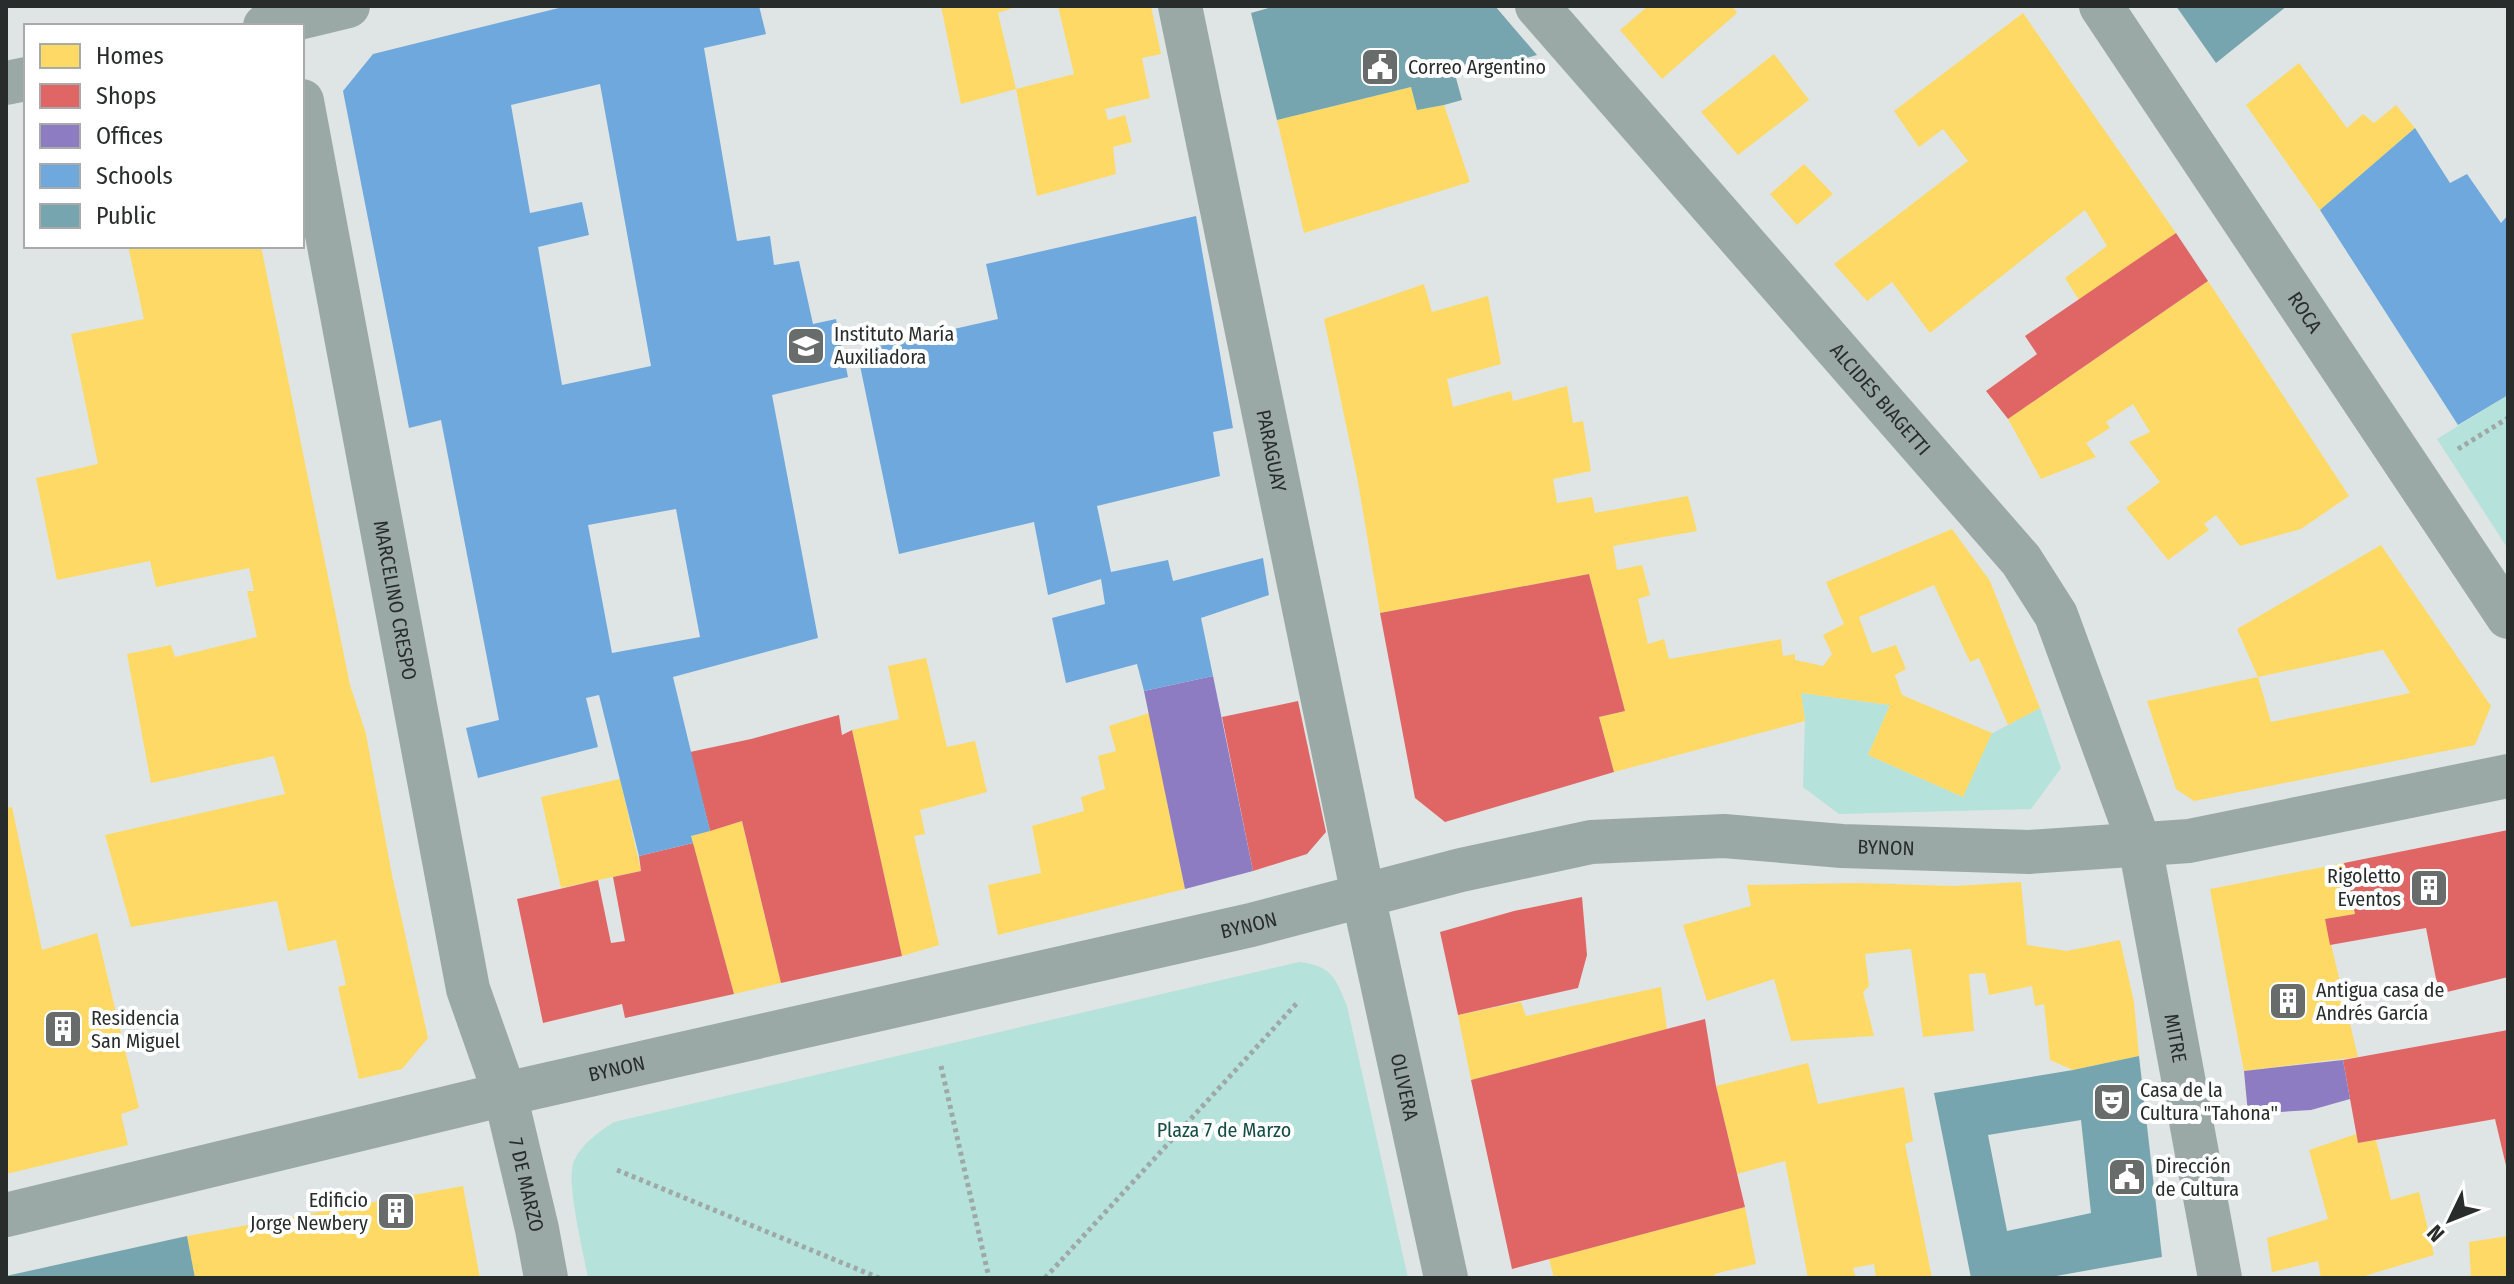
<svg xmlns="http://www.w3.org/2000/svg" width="2514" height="1284" font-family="'Fira Sans Condensed',sans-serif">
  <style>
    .green { fill: #b5e2da }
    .homes { fill: #ffd966 }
    .shops { fill: #e06666 }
    .offices { fill: #8e7cc3 }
    .schools { fill: #6fa8dc; fill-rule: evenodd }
    .public { fill: #76a5af; fill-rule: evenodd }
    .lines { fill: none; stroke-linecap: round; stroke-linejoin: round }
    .path { stroke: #9ea8a6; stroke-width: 5; stroke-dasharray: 4 4; stroke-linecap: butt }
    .minor { stroke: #9ba9a6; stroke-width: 44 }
    .labels { text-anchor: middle; stroke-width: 8; stroke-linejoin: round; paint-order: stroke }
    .poi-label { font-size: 20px; fill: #282c2b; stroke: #fff; text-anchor: start }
    .street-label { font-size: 20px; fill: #282c2b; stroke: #fff }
    .park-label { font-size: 20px; fill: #154c43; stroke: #fff }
  </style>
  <rect width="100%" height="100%" fill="#dfe5e4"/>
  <g class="green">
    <polygon points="2508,395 2508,549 2437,439"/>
    <polygon points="1801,693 1890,705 1868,755 1963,797 1991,734 2040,708 2061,768 2031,809 1839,814 1803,787 1805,721"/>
    <path d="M1299,962c33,4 36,15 48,44l61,272h-820c-4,-24 -23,-98 -14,-117 9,-19 24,-28 40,-39z"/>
  </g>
  <g class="homes">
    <polygon points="941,6 1018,6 998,13 1016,89 961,104"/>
    <polygon points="1058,6 1151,6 1161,54 1142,58 1150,98 1105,109 1108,120 1125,115 1132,142 1113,147 1116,174 1037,196 1016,89 1074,74"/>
    <polygon points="1648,6 1732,6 1737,13 1662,79 1620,30"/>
    <polygon points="2023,13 2176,233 2079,300 2065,278 2107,246 2085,210 1930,333 1892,282 1867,301 1834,264 1968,161 1943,129 1919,147 1894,111"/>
    <polygon points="1774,54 1809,100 1738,155 1701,112"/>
    <polygon points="2299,63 2347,128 2363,114 2374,123 2396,105 2415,128 2320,210 2246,105"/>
    <polygon points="1411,87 1417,110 1444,105 1470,182 1304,233 1277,120"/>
    <polygon points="1804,164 1833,194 1797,225 1770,194"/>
    <polygon points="128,246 261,246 350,685 366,734 392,875 428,1038 402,1069 359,1079 338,987 346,985 336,940 288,951 277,901 131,927 105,835 285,794 274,756 151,783 127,654 171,645 175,657 257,637 247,591 254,591 249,568 156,587 150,561 57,580 36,478 98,464 71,334 144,319"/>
    <polygon points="2208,281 2349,496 2301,529 2240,546 2216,515 2204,524 2209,530 2168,560 2126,508 2160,482 2129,442 2150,432 2133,404 2106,422 2110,428 2086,443 2096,457 2041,479 2008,419"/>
    <polygon points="1424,284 1432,312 1488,296 1501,364 1447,379 1453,407 1511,391 1513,401 1567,386 1573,423 1583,421 1591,471 1553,479 1557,503 1592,497 1595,513 1688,496 1697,531 1613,546 1617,570 1642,565 1650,595 1638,599 1648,644 1664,639 1669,659 1781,639 1783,656 1795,654 1795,660 1823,666 1832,654 1823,635 1844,624 1826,582 1952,529 1990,581 2040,708 2008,725 1979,658 1970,662 1934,585 1859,617 1872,653 1896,645 1906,669 1895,675 1902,695 1992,733 1963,797 1868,755 1890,705 1801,693 1805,721 1614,772 1599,717 1625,711 1589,574 1380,613 1358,482 1324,319"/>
    <polygon points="2381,545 2491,706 2475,745 2194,801 2176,789 2147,701 2258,677 2271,722 2410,693 2383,650 2258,677 2237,629"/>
    <polygon points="926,658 947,747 975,741 987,792 920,810 925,834 914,836 939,945 902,956 852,730 899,719 888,666"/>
    <polygon points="1149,713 1185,889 998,935 988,885 1041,873 1032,826 1084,811 1081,797 1105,789 1098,756 1116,751 1109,726"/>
    <polygon points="620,779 641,871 561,888 541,797"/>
    <polygon points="12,807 42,950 97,933 139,1108 121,1114 128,1145 6,1174 6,808"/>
    <polygon points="742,821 781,983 734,994 691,836"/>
    <polygon points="2344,863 2355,914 2325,919 2358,1057 2244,1071 2210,889"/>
    <polygon points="2021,882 2027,945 2067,951 2120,940 2134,1002 2139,1056 2073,1070 2050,1060 2044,1004 2035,1006 2032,986 1989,995 1985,973 1969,974 1974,1031 1923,1037 1911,949 1865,954 1869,986 1863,992 1874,1036 1791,1041 1774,979 1707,1001 1683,925 1751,906 1747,885 1856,883 1955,886"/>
    <polygon points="1661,987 1667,1029 1471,1080 1458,1015 1521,1002 1526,1016"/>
    <polygon points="1808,1063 1818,1104 1904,1087 1913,1141 1905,1144 1932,1278 1876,1278 1874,1264 1853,1268 1856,1278 1808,1278 1785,1161 1737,1174 1716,1086"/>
    <polygon points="2356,1134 2358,1143 2376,1140 2391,1200 2419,1192 2434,1255 2358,1278 2321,1278 2318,1261 2272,1272 2267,1238 2328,1219 2309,1150"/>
    <polygon points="463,1186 480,1278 195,1278 187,1236"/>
    <polygon points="1745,1207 1756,1264 1714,1274 1715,1278 1554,1278 1549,1259"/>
    <polygon points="2508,1236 2508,1278 2471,1278 2469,1242"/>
  </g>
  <g class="shops">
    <polygon points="2176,233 2208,281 2008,419 1986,391 2037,354 2025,336"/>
    <polygon points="1589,574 1625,711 1599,717 1614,772 1445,822 1415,798 1380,613"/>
    <polygon points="1298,701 1326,832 1307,854 1253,871 1222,717"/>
    <polygon points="839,715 842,735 852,730 902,956 781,983 742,821 710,831 690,752 751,739"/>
    <polygon points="2508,830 2508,977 2439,994 2426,928 2330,945 2325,919 2355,914 2344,863"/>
    <polygon points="693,843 734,994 625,1018 622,1004 543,1023 517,899 598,880 611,943 625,941 613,877 641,871 639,856"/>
    <polygon points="1582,897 1587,955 1578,988 1458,1015 1440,932 1514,911"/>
    <polygon points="1705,1019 1716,1086 1745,1207 1512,1269 1471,1080"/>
    <polygon points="2508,1030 2508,1174 2495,1119 2358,1143 2343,1060"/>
  </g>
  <g class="offices">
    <polygon points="1213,676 1253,871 1185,889 1144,691"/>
    <polygon points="2343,1060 2350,1099 2311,1110 2248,1114 2244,1071"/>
  </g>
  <g class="schools">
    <path d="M567,6h192l7,28 -62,14 33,193 33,-5 4,29 25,-4 14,63 23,-5 12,58 -76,18 46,243 -145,39 37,154 -19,5 2,7 -54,13 -40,-161 -13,3 12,49 -120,31 -12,-50 33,-8 -58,-300 -32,8 -66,-337 30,-37zM600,84l51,282 -89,19 -24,-138 51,-12 -7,-33 -52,11 -19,-108zM676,509l24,128 -88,16 -24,-128z"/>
    <polygon points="2415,128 2450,183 2467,174 2501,223 2508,215 2508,395 2458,425 2320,210"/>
    <polygon points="1196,216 1233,428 1213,432 1220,476 1097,506 1111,572 1168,560 1173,581 1263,558 1269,595 1201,618 1213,676 1144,691 1137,664 1066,683 1052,618 1105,604 1101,579 1048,595 1034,522 899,554 857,351 998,319 986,264"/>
  </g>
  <g class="public">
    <polygon points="1275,6 1495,6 1537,55 1456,78 1462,100 1444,105 1417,110 1411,87 1277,120 1251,13"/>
    <polygon points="2176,6 2287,6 2216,63"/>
    <path d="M2139,1056l23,201 -117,21h-74l-37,-185 139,-23zM2081,1120l10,93 -84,18 -19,-96z"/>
    <polygon points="187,1236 195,1278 6,1278 6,1276"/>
  </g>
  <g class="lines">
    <g class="path">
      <polyline points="2458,449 2508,418"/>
      <polyline points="941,1066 989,1278"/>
      <polyline points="617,1170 879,1278"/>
      <polyline points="1045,1278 1297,1003"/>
    </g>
    <g class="minor">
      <path id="s1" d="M1180,6l183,889 83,383"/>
      <path id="s2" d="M1537,6l484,554 35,55 84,230 80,433"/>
      <path id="s3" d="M2101,6l407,611"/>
      <polyline points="265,26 348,6"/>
      <polyline points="6,83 26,79"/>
      <path id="s4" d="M302,101l166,888 37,105 32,135 9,49"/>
      <path id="s5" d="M6,1215l499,-121 746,-169 210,-55 130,-28 133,-6 118,10 187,6 160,-11 319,-65"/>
    </g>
  </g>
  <defs>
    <symbol id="civic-square" viewBox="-11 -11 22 22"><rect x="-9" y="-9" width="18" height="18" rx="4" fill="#686d6c" stroke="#fff"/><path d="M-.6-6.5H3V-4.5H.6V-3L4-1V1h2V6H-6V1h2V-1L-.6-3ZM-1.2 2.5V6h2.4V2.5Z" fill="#fff"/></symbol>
    <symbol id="school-square" viewBox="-11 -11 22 22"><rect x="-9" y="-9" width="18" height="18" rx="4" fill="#686d6c" stroke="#fff"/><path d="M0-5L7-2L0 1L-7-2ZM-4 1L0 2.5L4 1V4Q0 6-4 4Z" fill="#fff"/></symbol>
    <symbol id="building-square" viewBox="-11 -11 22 22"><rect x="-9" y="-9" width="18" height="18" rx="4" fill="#686d6c" stroke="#fff"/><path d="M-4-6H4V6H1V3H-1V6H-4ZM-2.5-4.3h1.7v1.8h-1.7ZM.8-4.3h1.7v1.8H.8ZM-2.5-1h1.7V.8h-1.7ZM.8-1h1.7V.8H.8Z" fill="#fff"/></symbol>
    <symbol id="theatre-square" viewBox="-11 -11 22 22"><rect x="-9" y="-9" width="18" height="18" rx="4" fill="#686d6c" stroke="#fff"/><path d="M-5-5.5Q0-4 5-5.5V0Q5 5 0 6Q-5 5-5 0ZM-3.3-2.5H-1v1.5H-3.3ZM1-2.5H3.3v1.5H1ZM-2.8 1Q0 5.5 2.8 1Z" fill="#fff"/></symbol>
  </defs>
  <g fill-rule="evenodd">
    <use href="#civic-square" x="1358" y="45" width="44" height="44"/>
    <use href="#school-square" x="784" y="324" width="44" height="44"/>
    <use href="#building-square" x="2407" y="866" width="44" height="44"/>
    <use href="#building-square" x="2266" y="979" width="44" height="44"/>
    <use href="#building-square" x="41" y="1007" width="44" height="44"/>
    <use href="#theatre-square" x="2090" y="1080" width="44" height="44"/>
    <use href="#civic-square" x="2105" y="1155" width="44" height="44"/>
    <use href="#building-square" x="374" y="1189" width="44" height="44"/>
  </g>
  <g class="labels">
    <g class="poi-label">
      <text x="1408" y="74">Correo Argentino</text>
      <text x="834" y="341">Instituto María<tspan x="834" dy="23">Auxiliadora</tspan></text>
      <text x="2401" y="883" text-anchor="end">Rigoletto<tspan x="2401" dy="23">Eventos</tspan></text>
      <text x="2316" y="997">Antigua casa de<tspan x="2316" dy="23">Andrés García</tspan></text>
      <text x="91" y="1025">Residencia<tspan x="91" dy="23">San Miguel</tspan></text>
      <text x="2140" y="1097">Casa de la<tspan x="2140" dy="23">Cultura "Tahona"</tspan></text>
      <text x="2155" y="1173">Dirección<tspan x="2155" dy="23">de Cultura</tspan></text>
      <text x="368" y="1207" text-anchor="end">Edificio<tspan x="368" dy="23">Jorge Newbery</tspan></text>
    </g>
    <g class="street-label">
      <text dy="7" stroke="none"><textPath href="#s3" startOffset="368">ROCA</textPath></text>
      <text dy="7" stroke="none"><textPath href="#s2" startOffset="522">ALCIDES BIAGETTI</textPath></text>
      <text dy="7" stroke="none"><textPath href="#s1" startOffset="454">PARAGUAY</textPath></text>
      <text dy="7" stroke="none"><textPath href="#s4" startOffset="508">MARCELINO CRESPO</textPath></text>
      <text dy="7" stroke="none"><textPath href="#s5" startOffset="1924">BYNON</textPath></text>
      <text dy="7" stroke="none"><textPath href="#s5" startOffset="1276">BYNON</textPath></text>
      <text dy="7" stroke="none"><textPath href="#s2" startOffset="1242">MITRE</textPath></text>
      <text dy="7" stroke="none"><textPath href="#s5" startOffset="628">BYNON</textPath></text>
      <text dy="7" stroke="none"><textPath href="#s1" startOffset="1104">OLIVERA</textPath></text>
      <text dy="7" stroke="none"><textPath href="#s4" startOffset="1108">7 DE MARZO</textPath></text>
    </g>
    <g class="park-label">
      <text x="1224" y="1137">Plaza 7 de Marzo</text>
    </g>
  </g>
  <rect width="2514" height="1284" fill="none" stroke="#282c2b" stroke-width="16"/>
  <rect x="24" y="24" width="280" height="224" fill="#ffffff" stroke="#a9abaa" stroke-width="2"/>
  <rect x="40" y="44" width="40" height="24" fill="#ffd966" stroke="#a9abaa" stroke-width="2"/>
  <text x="96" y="64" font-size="24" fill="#282c2b">Homes</text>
  <rect x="40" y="84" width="40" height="24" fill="#e06666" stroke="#a9abaa" stroke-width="2"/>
  <text x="96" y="104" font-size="24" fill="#282c2b">Shops</text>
  <rect x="40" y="124" width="40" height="24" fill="#8e7cc3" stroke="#a9abaa" stroke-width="2"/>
  <text x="96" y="144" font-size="24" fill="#282c2b">Offices</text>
  <rect x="40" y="164" width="40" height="24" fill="#6fa8dc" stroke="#a9abaa" stroke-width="2"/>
  <text x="96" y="184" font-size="24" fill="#282c2b">Schools</text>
  <rect x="40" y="204" width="40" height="24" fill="#76a5af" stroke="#a9abaa" stroke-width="2"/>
  <text x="96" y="224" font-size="24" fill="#282c2b">Public</text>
  <g transform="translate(2450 1220) rotate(227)" stroke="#ffffff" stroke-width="6" paint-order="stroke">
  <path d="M0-6L14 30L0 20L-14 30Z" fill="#282c2b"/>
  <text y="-12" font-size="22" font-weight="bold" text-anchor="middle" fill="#282c2b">N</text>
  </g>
</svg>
